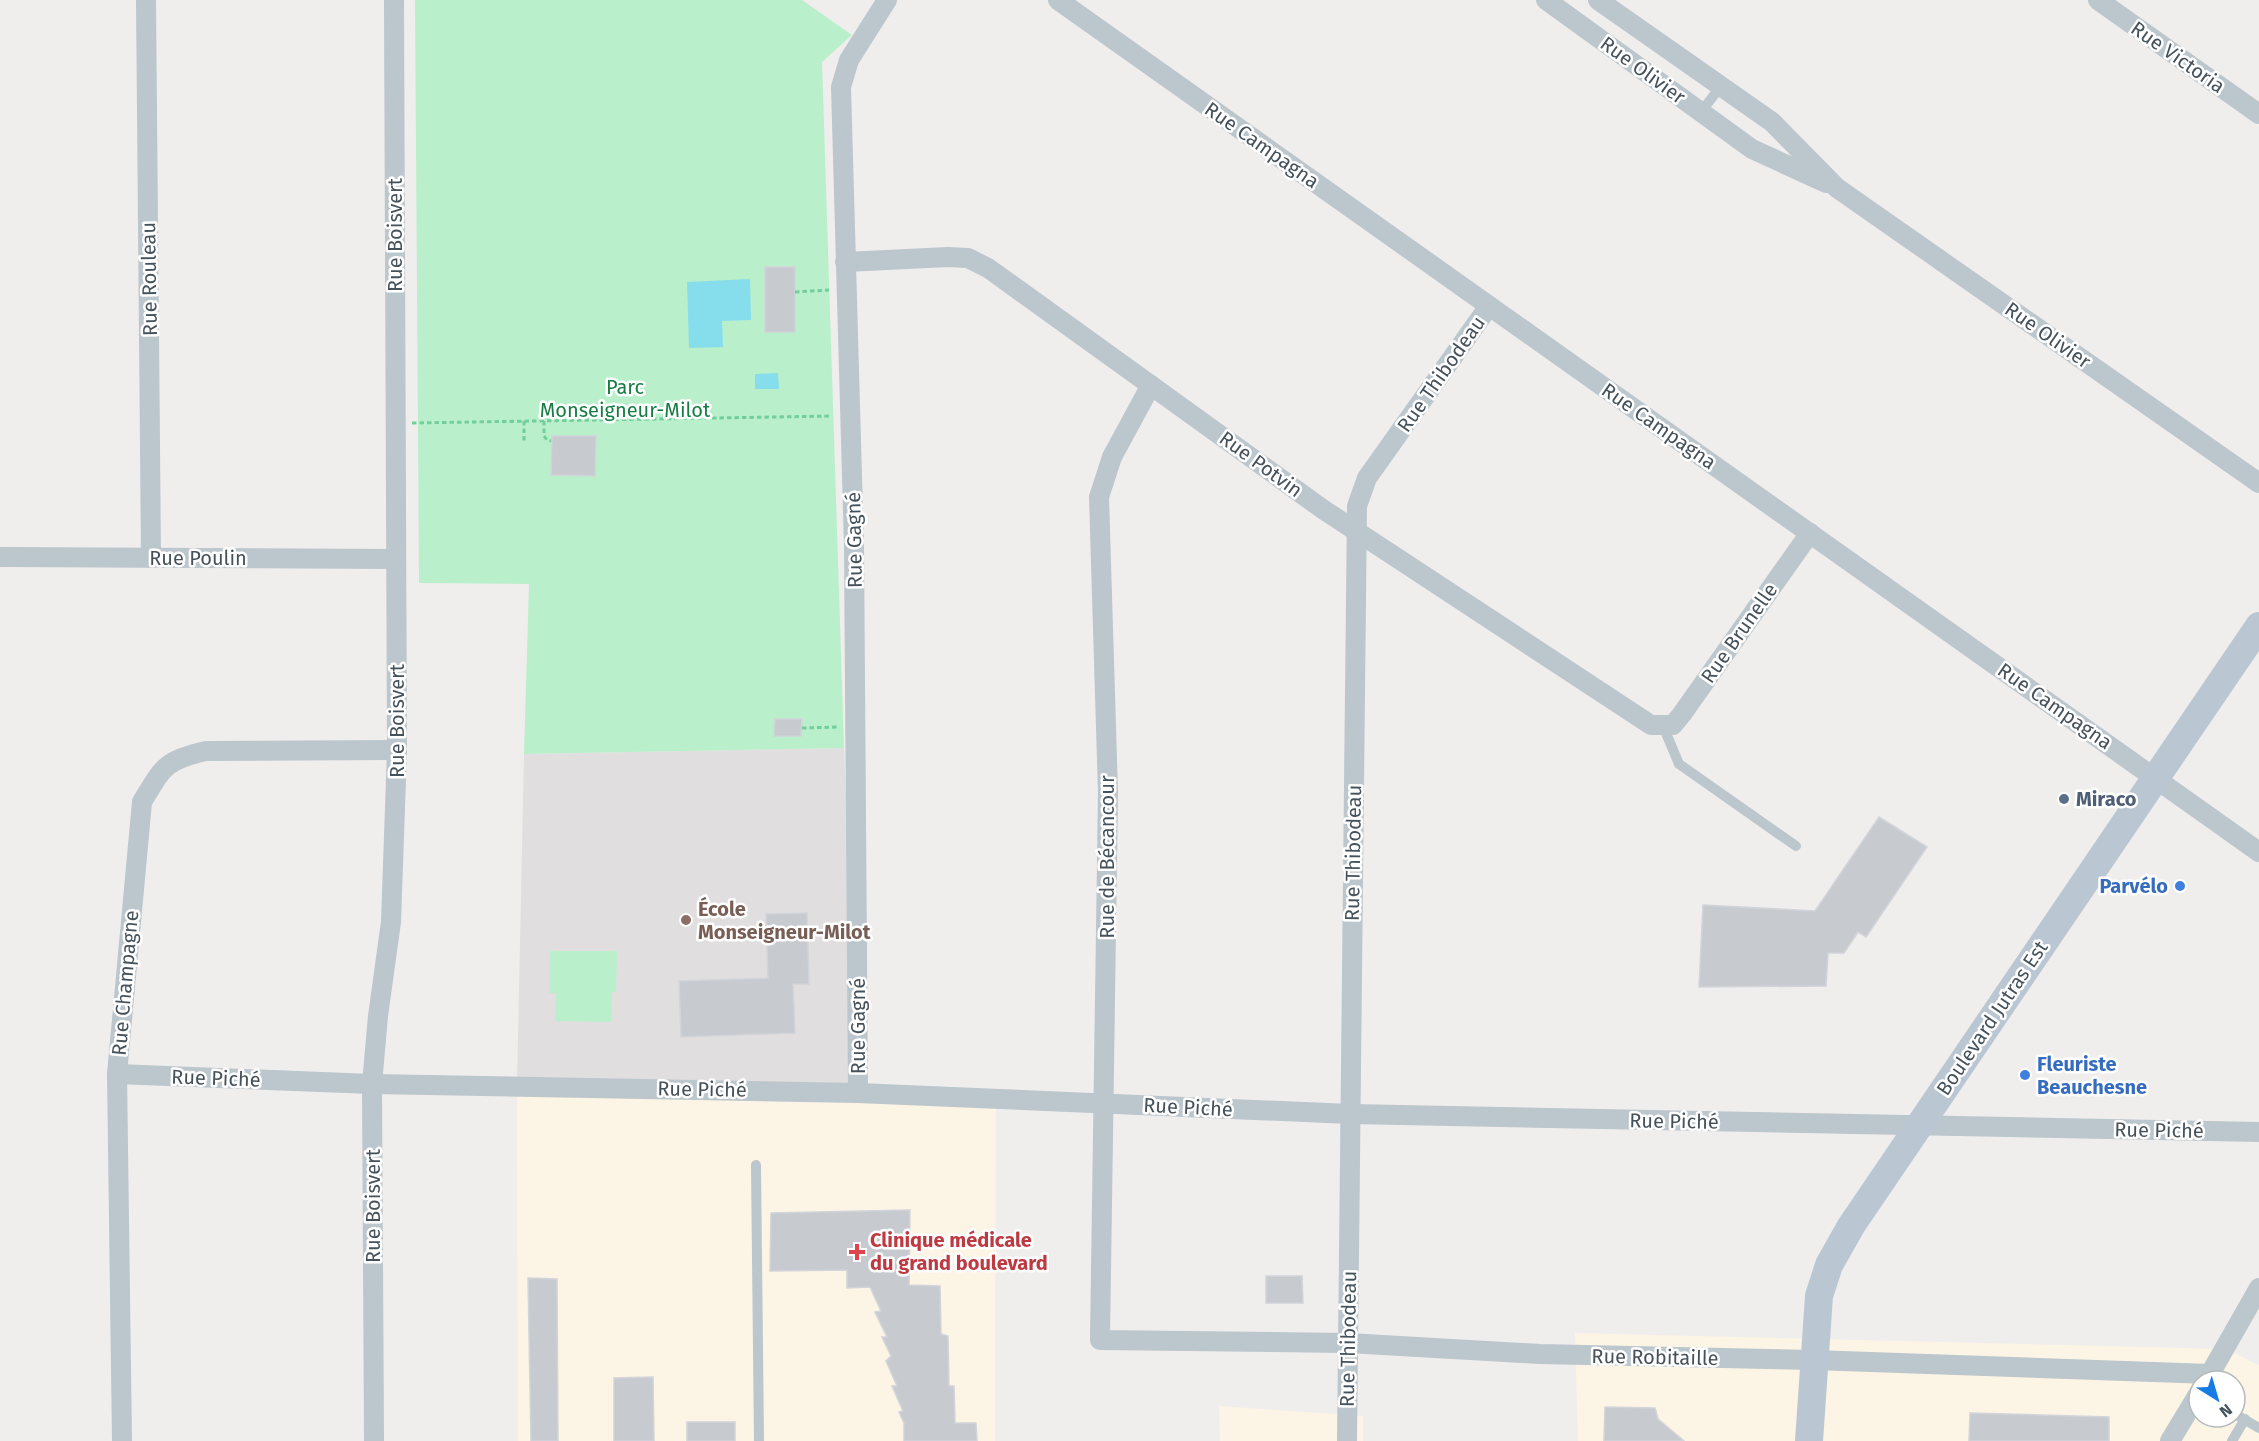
<svg xmlns="http://www.w3.org/2000/svg" width="2259" height="1441" font-family="'Fira Sans',sans-serif">
  <style>
    .commercial { fill: #fcf4e5; fill-rule: evenodd }
    .education { fill: #e1dedf }
    .green { fill: #baefcb }
    .water { fill: #86deed }
    .building { fill: #c7cbd0; stroke: #d1d4d9; stroke-width: 1.5 }
    .lines { fill: none; stroke-linecap: round; stroke-linejoin: round }
    .path { stroke: #72ce9a; stroke-width: 3; stroke-dasharray: 4.5 3; stroke-linecap: butt }
    .lane { stroke: #bbc6cd; stroke-width: 10 }
    .street { stroke: #bbc6cd; stroke-width: 20 }
    .secondary { stroke: #bac7d2; stroke-width: 28 }
    .service-dot { fill: #5c6f8a; stroke: #fff; stroke-width: 2 }
    .shop-dot { fill: #3f7fe0; stroke: #fff; stroke-width: 2 }
    .education-dot { fill: #8d6e63; stroke: #fff; stroke-width: 2 }
    .health-dot { fill: #e0444e; stroke: #fff; stroke-width: 2 }
    .labels { text-anchor: middle; stroke-width: 5; stroke-linejoin: round; paint-order: stroke }
    .street-label { font-size: 20px; fill: #45525b; stroke: #fff }
    .park-label { font-size: 20px; fill: #157d43; stroke: #fff }
    .service-label { font-size: 20px; font-weight: bold; fill: #4e5e75; stroke: #fff; text-anchor: start }
    .shop-label { font-size: 20px; font-weight: bold; fill: #366cbe; stroke: #fff; text-anchor: end }
    .education-label { font-size: 20px; font-weight: bold; fill: #785e54; stroke: #fff; text-anchor: start }
    .health-label { font-size: 20px; font-weight: bold; fill: #be3a42; stroke: #fff; text-anchor: start }
  </style>
  <rect width="100%" height="100%" fill="#f0eded"/>
  <g class="commercial">
    <polygon points="517,1086 996,1099 995,1441 518,1441"/>
    <path d="M1575,1333l650,16 34,16v76h-681zM2199,1381h36v36h-36z"/>
    <polygon points="1219,1406 1363,1416 1363,1441 1220,1441"/>
  </g>
  <polygon class="education" points="844,748 858,1093 517,1086 524,754"/>
  <g class="green">
    <polygon points="415,0 802,0 852,35 822,62 844,748 524,754 529,584 419,583"/>
    <polygon points="550,951 617,951 616,992 612,992 611,1022 555,1021 556,993 549,993"/>
  </g>
  <g class="water">
    <polygon points="750,279 751,320 722,321 723,347 689,348 687,282"/>
    <polygon points="778,373 779,389 755,389 755,374"/>
  </g>
  <g class="building">
    <rect x="765" y="267" width="30" height="65"/>
    <polygon points="552,436 596,436 595,476 551,475"/>
    <polygon points="775,719 802,719 801,736 774,736"/>
    <polygon points="1879,817 1927,847 1866,937 1858,932 1844,953 1828,953 1826,986 1699,987 1703,905 1815,911"/>
    <polygon points="807,913 809,984 793,984 795,1033 681,1037 679,981 768,978 766,914"/>
    <polygon points="910,1210 909,1285 940,1286 941,1334 948,1336 949,1386 954,1386 955,1423 976,1423 977,1441 904,1441 904,1423 899,1412 903,1411 892,1386 897,1386 886,1361 891,1356 882,1337 887,1337 875,1312 881,1311 870,1287 847,1288 847,1270 770,1271 771,1213"/>
    <polygon points="1266,1276 1302,1276 1303,1303 1266,1303"/>
    <polygon points="528,1278 557,1279 558,1441 531,1441"/>
    <polygon points="653,1377 654,1441 614,1441 614,1378"/>
    <polygon points="1605,1407 1655,1408 1658,1419 1684,1441 1604,1441"/>
    <polygon points="1970,1413 2109,1417 2109,1441 1969,1441"/>
    <rect x="687" y="1422" width="48" height="19"/>
  </g>
  <g class="lines">
    <g class="path">
      <polyline points="795,292 829,290"/>
      <polyline points="524,421 524,441"/>
      <polyline points="544,421 544,436 547,440 551,441"/>
      <polyline points="412,423 832,416"/>
      <polyline points="802,728 839,727"/>
    </g>
    <g class="lane">
      <polyline points="1701,112 1721,86"/>
      <polyline points="1663,726 1679,764 1796,846"/>
      <polyline points="756,1165 759,1441"/>
      <polyline points="2235,1414 2259,1428"/>
      <polyline points="2232,1441 2245,1419"/>
    </g>
    <g class="street">
      <polyline points="146,0 151,558"/>
      <polyline points="1058,0 2259,852"/>
      <polyline points="1546,0 1752,149 1826,183"/>
      <polyline points="1598,0 1772,122 1837,188 2259,483"/>
      <polyline points="2098,0 2259,114"/>
      <polyline points="845,262 948,257 968,258 988,268 1324,510 1651,725 1673,725 1682,714 1810,533"/>
      <polyline points="1151,385 1112,457 1099,497 1108,793 1100,1340 1348,1343 1540,1354 1814,1360 2210,1374"/>
      <polyline points="0,557 396,559"/>
      <polyline points="117,1074 372,1084 858,1093 1350,1114 2259,1132"/>
      <polyline points="858,1093 854,547 841,87 849,60 887,0"/>
      <polyline points="2206,1381 2259,1288"/>
      <path d="M122,1441l-5,-367 25,-272c21,-35 23,-42 64,-51l191,-1"/>
      <polyline points="374,1441 372,1084 378,1016 391,922 397,750 394,0"/>
      <polyline points="1347,1441 1357,506 1367,478 1489,306"/>
      <polyline points="2170,1441 2199,1393"/>
    </g>
    <polyline class="secondary" points="1809,1441 1819,1296 1829,1265 1851,1226 2259,626"/>
  </g>
  <circle class="service-dot" cx="2064" cy="799" r="6"/>
  <g class="shop-dot">
    <circle cx="2180" cy="886" r="6"/>
    <circle cx="2025" cy="1075" r="6"/>
  </g>
  <circle class="education-dot" cx="686" cy="920" r="6"/>
  <path class="health-dot" d="M854 1243h6v6h6v6h-6v6h-6v-6h-6v-6h6z"/>
  <g class="labels">
    <g class="street-label">
      <text transform="translate(2178 57) rotate(35)" y="7">Rue Victoria</text>
      <text transform="translate(1643 70) rotate(36)" y="7">Rue Olivier</text>
      <text transform="translate(1262 145) rotate(35)" y="7">Rue Campagna</text>
      <text transform="translate(395 235) rotate(-90)" y="7">Rue Boisvert</text>
      <text transform="translate(149 279) rotate(-91)" y="7">Rue Rouleau</text>
      <text transform="translate(2048 335) rotate(35)" y="7">Rue Olivier</text>
      <text transform="translate(1441 374) rotate(-55)" y="7">Rue Thibodeau</text>
      <text transform="translate(1659 426) rotate(35)" y="7">Rue Campagna</text>
      <text transform="translate(1261 464) rotate(36)" y="7">Rue Potvin</text>
      <text transform="translate(854 540) rotate(-91)" y="7">Rue Gagné</text>
      <text x="198" y="565">Rue Poulin</text>
      <text transform="translate(1739 633) rotate(-55)" y="7">Rue Brunelle</text>
      <text transform="translate(2055 706) rotate(35)" y="7">Rue Campagna</text>
      <text transform="translate(397 721) rotate(-90)" y="7">Rue Boisvert</text>
      <text transform="translate(1353 853) rotate(-89)" y="7">Rue Thibodeau</text>
      <text transform="translate(1107 857) rotate(-90)" y="7">Rue de Bécancour</text>
      <text transform="translate(125 983) rotate(-85)" y="7">Rue Champagne</text>
      <text transform="translate(1992 1018) rotate(-56)" y="7">Boulevard Jutras Est</text>
      <text transform="translate(858 1026) rotate(-90)" y="7">Rue Gagné</text>
      <text transform="translate(216 1078) rotate(2)" y="7">Rue Piché</text>
      <text transform="translate(702 1089) rotate(1)" y="7">Rue Piché</text>
      <text transform="translate(1188 1107) rotate(3)" y="7">Rue Piché</text>
      <text transform="translate(1674 1121) rotate(1)" y="7">Rue Piché</text>
      <text transform="translate(2159 1130) rotate(1)" y="7">Rue Piché</text>
      <text transform="translate(373 1206) rotate(-90)" y="7">Rue Boisvert</text>
      <text transform="translate(1348 1339) rotate(-89)" y="7">Rue Thibodeau</text>
      <text transform="translate(1655 1357) rotate(1)" y="7">Rue Robitaille</text>
    </g>
    <g class="park-label">
      <text x="625" y="394">Parc<tspan x="625" dy="23">Monseigneur-Milot</tspan></text>
    </g>
    <g class="service-label">
      <text x="2076" y="806">Miraco</text>
    </g>
    <g class="shop-label">
      <text x="2168" y="893">Parvélo</text>
      <text x="2037" y="1071" text-anchor="start">Fleuriste<tspan x="2037" dy="23">Beauchesne</tspan></text>
    </g>
    <g class="education-label">
      <text x="698" y="916">École<tspan x="698" dy="23">Monseigneur-Milot</tspan></text>
    </g>
    <g class="health-label">
      <text x="870" y="1247">Clinique médicale<tspan x="870" dy="23">du grand boulevard</tspan></text>
    </g>
  </g>
  <g transform="translate(2217 1399) rotate(143)"><circle r="28" fill="#ffffff" stroke="#b5babd" stroke-width="1.5"/>
  <path d="M0-4.5L10 22L0 15L-10 22Z" fill="#167be2"/>
  <text y="-9" font-size="16" font-weight="bold" text-anchor="middle" fill="#45525b">N</text>
  </g>
</svg>
